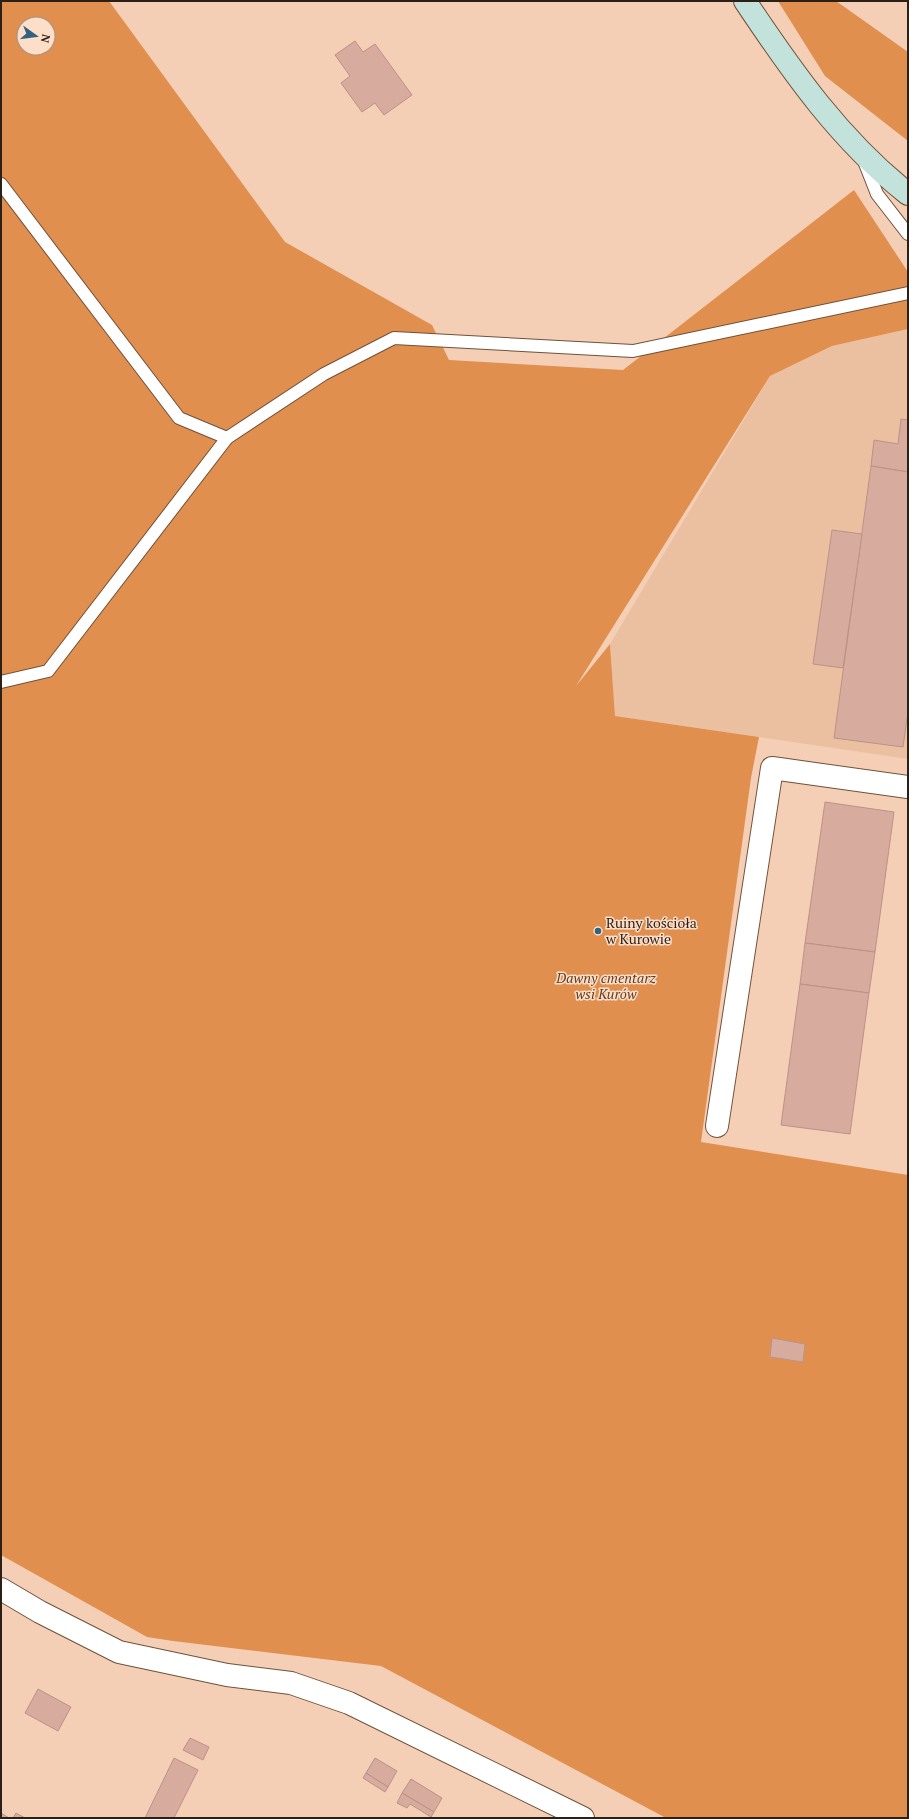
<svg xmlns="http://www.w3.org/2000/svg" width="909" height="1819" font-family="'PT Serif',serif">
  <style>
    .built { fill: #ebc0a1 }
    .green { fill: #e08f4f; fill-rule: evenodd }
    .building { fill: #d7ac9f; stroke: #bc9285 }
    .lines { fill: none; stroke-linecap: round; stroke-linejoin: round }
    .lane-casing { stroke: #70513a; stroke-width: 14 }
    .street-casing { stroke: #70513a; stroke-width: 24 }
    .secondary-casing { stroke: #70513a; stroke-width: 24 }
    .lane { stroke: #fff; stroke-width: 12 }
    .street { stroke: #fff; stroke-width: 22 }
    .secondary { stroke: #c4e2dc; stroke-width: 22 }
    .poi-dot { fill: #316381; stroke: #fcdec9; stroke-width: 1.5 }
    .labels { text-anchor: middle; stroke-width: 3; stroke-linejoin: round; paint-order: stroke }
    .poi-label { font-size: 14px; fill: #2c1f15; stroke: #fcdec9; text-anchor: start }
    .park-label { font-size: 14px; font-style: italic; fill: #623d21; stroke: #fcdec9 }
  </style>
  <rect width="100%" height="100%" fill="#f4cfb5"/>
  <polygon class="built" points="908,329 908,759 615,716 610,644 770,376 832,346"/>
  <g class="green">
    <path d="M1,1h108l176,241 147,83 17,35 174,10 231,-180 54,82v57l-76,17 -62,30 -194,310 34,-42 5,72 144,21 -8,41 -50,364 207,33v643h-242l-285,-152 -208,-25 -26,-4 -146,-82zM24,24h24v24h-24z"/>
    <polygon points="778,1 836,1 908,52 908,141 825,76"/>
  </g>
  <g class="building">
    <polygon points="355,41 363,52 375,44 412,95 384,115 375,103 362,112 341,83 350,76 335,55"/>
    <polygon points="901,419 908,420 908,472 871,466 874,440 898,444"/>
    <polygon points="871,466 908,472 908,712 903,747 834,738"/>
    <polygon points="832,530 862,534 843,668 813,664"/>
    <polygon points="825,802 894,812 875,952 805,943"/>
    <polygon points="805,943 875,952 869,993 800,984"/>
    <polygon points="800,984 869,993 850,1134 781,1125"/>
    <polygon points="772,1338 805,1344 803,1362 770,1357"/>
    <polygon points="38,1689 71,1707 58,1731 25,1713"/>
    <polygon points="190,1738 209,1747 203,1760 183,1750"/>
    <polygon points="174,1758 198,1770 174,1818 145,1818"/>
    <polygon points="375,1758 397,1771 388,1787 366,1773"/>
    <polygon points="366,1773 388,1787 385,1792 363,1778"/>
    <polygon points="411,1779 442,1798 434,1812 402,1793"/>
    <polygon points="402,1793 434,1812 431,1817 410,1804 407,1808 397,1803"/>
    <polygon points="1,1813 9,1818 1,1818"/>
    <polygon points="16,1813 25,1818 13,1818"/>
  </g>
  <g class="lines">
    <defs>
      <g id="lane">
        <polyline points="864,161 877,194 908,234"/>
        <polyline points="1,184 179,418 227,438 324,374 394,338 633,351 908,293"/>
        <polyline points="1,682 48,671 227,438"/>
      </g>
      <g id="street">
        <polyline points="717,1126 772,768 908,787"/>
        <polyline points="1,1589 40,1612 119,1652 227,1675 291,1683 349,1703 583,1818"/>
      </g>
      <path id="secondary" d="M745,1c48,72 95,139 163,193"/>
    </defs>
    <use href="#lane" class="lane-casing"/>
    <use href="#street" class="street-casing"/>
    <use href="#secondary" class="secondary-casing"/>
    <use href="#lane" class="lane"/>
    <use href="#street" class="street"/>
    <use href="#secondary" class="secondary"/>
  </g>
  <circle class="poi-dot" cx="598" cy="931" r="4"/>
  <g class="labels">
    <g class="poi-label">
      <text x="606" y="928">Ruiny kościoła<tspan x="606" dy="16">w Kurowie</tspan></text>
    </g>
    <g class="park-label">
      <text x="606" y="983">Dawny cmentarz<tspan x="606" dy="16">wsi Kurów</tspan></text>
    </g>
  </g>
  <rect width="909" height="1819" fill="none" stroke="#2c1f15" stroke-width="4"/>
  <g transform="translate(36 36) rotate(104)"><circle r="19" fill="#fcdec9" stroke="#a99281"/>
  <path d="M0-3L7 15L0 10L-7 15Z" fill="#316381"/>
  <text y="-6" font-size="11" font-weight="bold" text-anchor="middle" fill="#2c1f15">N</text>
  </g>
</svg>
